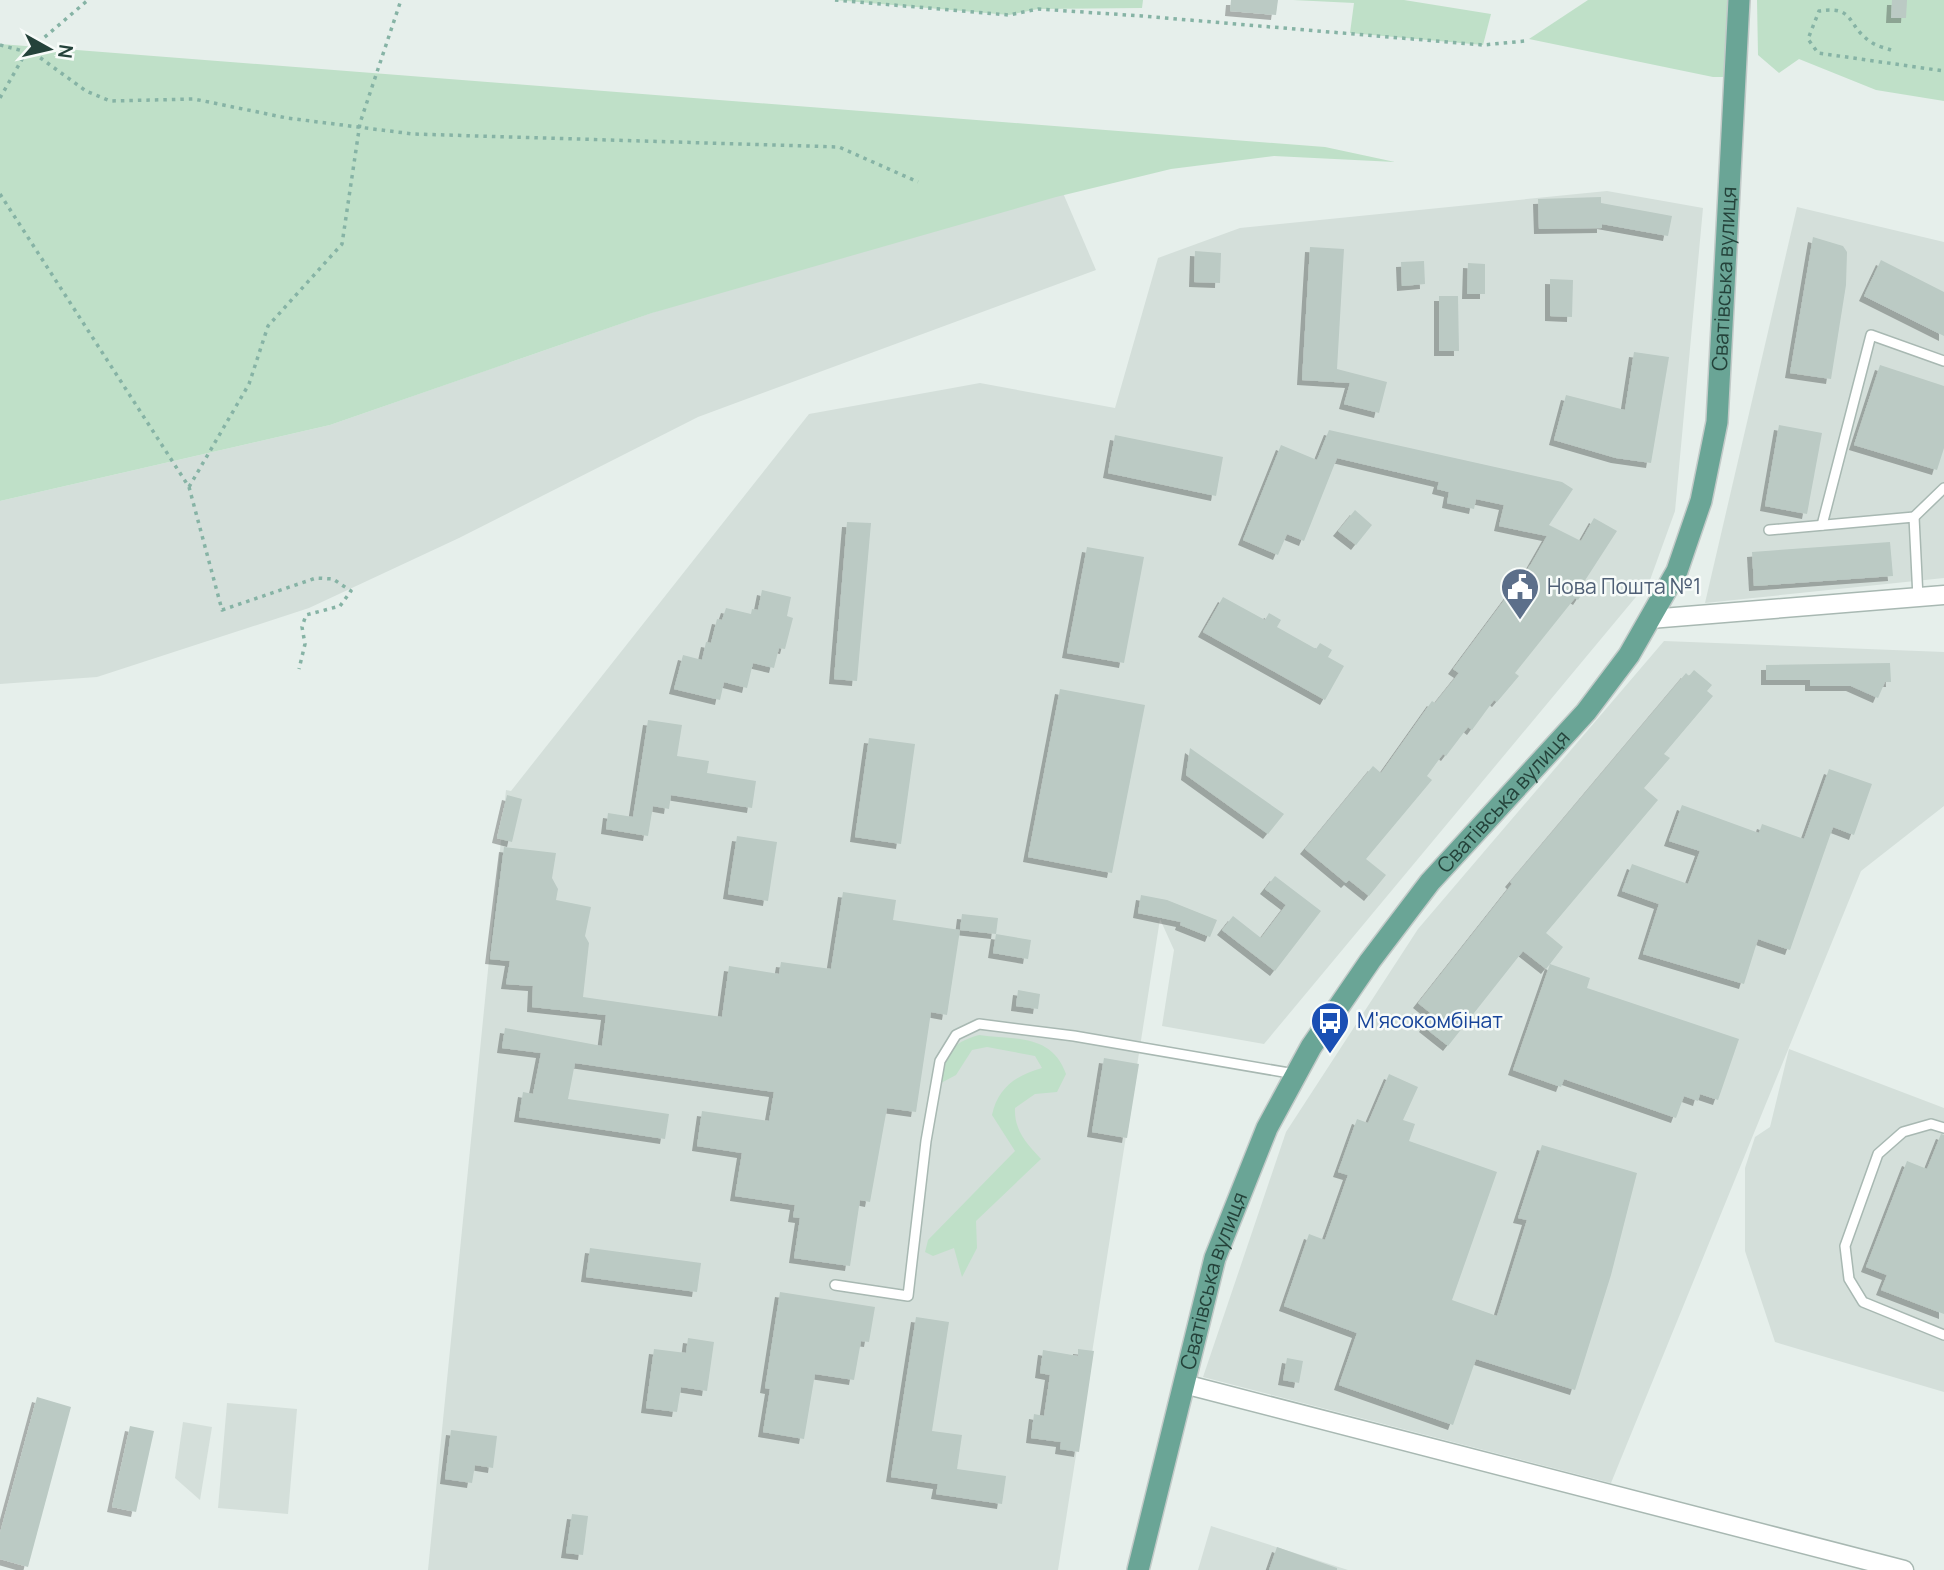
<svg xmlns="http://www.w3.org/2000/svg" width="1944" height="1570" font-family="Manrope,sans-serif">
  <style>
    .built { fill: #d4dfda }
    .green { fill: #bfe0c8 }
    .building { fill: #bbcac4; filter: url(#shadow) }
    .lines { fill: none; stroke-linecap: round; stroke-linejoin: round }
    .service-casing { stroke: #a8b8b2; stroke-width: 12 }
    .minor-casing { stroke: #a8b8b2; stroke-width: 21 }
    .primary-casing { stroke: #c2cac8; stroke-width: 24 }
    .path { stroke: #86b3a5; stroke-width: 3.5; stroke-dasharray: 3.5 5; stroke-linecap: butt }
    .service { stroke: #fff; stroke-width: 9 }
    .minor { stroke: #fff; stroke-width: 18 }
    .primary { stroke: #6aa596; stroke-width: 21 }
    .labels { text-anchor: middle; stroke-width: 5; stroke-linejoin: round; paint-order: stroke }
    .street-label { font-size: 21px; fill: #24423a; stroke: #f7fbf9 }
    .service-label { font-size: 21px; fill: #4e5e75; stroke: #f7fbf9; text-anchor: start }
    .transit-label { font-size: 21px; fill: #164399; stroke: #f7fbf9; text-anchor: start }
  </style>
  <defs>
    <filter id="shadow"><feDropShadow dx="-5" dy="5" stdDeviation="0" flood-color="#0004"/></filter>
  </defs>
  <rect width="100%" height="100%" fill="#e6efeb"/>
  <g class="built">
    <polygon points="1051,165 1096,270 698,417 459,538 309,608 97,677 0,684 0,501 330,425 663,309"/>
    <polygon points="1607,191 1703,208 1675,511 1650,580 1264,1044 1162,1026 1174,950 1160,919 1058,1570 428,1570 506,790 511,791 809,414 980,383 1115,408 1158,258 1240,228"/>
    <polygon points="1797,207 1944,242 1944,578 1705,603"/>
    <polygon points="1664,641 1944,652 1944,806 1861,871 1611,1483 1203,1377 1286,1132 1418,929"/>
    <polygon points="1789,1049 1944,1108 1944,1392 1775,1342 1745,1251 1745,1168 1755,1137 1770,1127"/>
    <polygon points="227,1403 297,1409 288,1514 218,1508"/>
    <polygon points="183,1422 212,1427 200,1500 175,1478"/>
    <polygon points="1211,1526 1348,1570 1198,1570"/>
  </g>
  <g class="green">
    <polygon points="835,0 1143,0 1142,8 1038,9 1009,15"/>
    <polygon points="1293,0 1404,0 1491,14 1483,45 1350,33 1354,3"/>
    <polygon points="1588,0 1729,0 1727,77 1713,77 1529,39"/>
    <polygon points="1757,0 1944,0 1944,101 1876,90 1799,59 1779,73 1758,55"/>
    <polygon points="0,44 1325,147 1395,162 1274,156 1171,169 1056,197 652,313 330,425 0,501"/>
    <path d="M979,1035c37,5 73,-1 87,39l-9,18 -22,2 -20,14c-1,22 11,35 26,51l-65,62 1,27 -15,29 -8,-29 -21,8 -8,-4 3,-12 87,-89 -23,-36c6,-28 25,-40 50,-47l-7,-12 -48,-9 -15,3 -16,25 -15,8c5,-29 9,-40 38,-48z"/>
  </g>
  <g class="building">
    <polygon points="1231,0 1278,0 1276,15 1230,11"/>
    <polygon points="1892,0 1907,0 1906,18 1891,18"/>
    <polygon points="1601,197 1601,203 1672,216 1668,236 1602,224 1602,228 1539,229 1538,199"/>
    <polygon points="1813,237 1843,246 1847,252 1846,285 1831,379 1790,373"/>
    <polygon points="1310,247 1344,249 1337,369 1387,382 1379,413 1344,404 1350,383 1302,380"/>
    <polygon points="1195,251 1221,253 1220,283 1194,282"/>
    <polygon points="1881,260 1944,292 1944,336 1864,296"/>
    <polygon points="1424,261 1425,284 1402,286 1401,262"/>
    <polygon points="1468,263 1485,264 1485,294 1467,294"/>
    <polygon points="1550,279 1573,280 1572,317 1550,316"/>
    <polygon points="1439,296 1458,296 1459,351 1439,351"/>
    <polygon points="1634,352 1669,357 1651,463 1616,458 1554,440 1566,395 1625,410"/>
    <polygon points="1880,365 1944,386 1944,448 1937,470 1854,445"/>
    <polygon points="1779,425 1822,433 1807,514 1765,506"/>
    <polygon points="1329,430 1562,482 1573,489 1549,525 1581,541 1594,518 1617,531 1584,582 1588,585 1578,600 1575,598 1515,673 1519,676 1497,702 1494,700 1472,730 1468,727 1446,756 1443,754 1427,776 1432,780 1366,859 1386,875 1369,896 1349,880 1346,883 1305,849 1373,766 1381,773 1432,701 1435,703 1459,673 1453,669 1531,564 1547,536 1499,526 1504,505 1476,499 1474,509 1447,503 1449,492 1437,489 1439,482 1337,458 1304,541 1287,534 1278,555 1243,540 1281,445 1317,460"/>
    <polygon points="1115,435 1223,457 1216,496 1108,473"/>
    <polygon points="1355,510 1372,525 1356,545 1338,531"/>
    <polygon points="847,522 871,523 857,681 834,679"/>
    <polygon points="1890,542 1893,576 1754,586 1752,552"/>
    <polygon points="1087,547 1144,557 1124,663 1067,653"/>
    <polygon points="762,590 791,597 787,616 793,618 785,649 779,648 774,668 753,663 747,688 724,682 720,700 674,689 683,655 702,660 706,642 711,643 717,619 722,620 726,608 751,614 752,609 758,610"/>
    <polygon points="1223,597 1265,620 1269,613 1281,620 1277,627 1316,649 1320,643 1332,650 1328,657 1344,666 1325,700 1203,632"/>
    <polygon points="1890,663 1891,682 1885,682 1878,698 1851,686 1810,686 1810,680 1766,680 1766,665"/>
    <polygon points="1694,670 1712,685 1707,691 1713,696 1664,754 1670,758 1644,788 1658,800 1546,933 1563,947 1550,964 1590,978 1587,988 1739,1039 1718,1100 1700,1094 1698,1101 1684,1096 1676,1118 1564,1079 1561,1087 1513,1070 1550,964 1546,969 1523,951 1448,1046 1424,1027 1433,1015 1418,1003 1512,884 1510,882 1686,673 1689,676"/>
    <polygon points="1060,689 1145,705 1112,873 1028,857"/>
    <polygon points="648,720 682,725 677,756 709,761 707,773 756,781 752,808 671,795 669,809 653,806 648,836 606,829 608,813 633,817"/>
    <polygon points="869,738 915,744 901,844 855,837"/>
    <polygon points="1190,748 1284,814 1268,834 1186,775"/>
    <polygon points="1829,769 1872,784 1854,835 1833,827 1790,950 1758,939 1744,984 1643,954 1659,904 1622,891 1632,864 1688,884 1700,851 1669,841 1682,805 1759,833 1762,824 1804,839"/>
    <polygon points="507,795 522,799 512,842 497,838"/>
    <polygon points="737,836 777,842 768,901 728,894"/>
    <polygon points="504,847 556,853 552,878 558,889 556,900 591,907 585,936 589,943 583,997 722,1017 729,966 779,974 781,962 831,969 843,892 896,900 893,920 960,930 947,1015 931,1012 916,1112 887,1108 870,1202 860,1200 850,1266 794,1258 800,1218 793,1217 795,1205 735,1196 742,1153 697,1146 702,1111 769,1121 774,1092 575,1063 568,1099 669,1114 665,1139 519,1117 523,1092 533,1094 541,1053 502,1048 505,1028 602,1046 606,1015 532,1007 533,986 506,984 510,961 490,959"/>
    <polygon points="1275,876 1321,911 1275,971 1222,930 1233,916 1261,938 1286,905 1265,889"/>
    <polygon points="1141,895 1167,900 1217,920 1210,937 1180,925 1181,922 1138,913"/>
    <polygon points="962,914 998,918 996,934 960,930"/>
    <polygon points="996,934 1031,940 1028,959 993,953"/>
    <polygon points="1018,990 1040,994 1038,1009 1016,1006"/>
    <polygon points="1104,1058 1139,1064 1127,1138 1092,1132"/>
    <polygon points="1389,1074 1418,1087 1403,1120 1415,1124 1409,1141 1497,1172 1452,1300 1497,1316 1527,1220 1518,1218 1542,1145 1637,1173 1611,1275 1575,1390 1476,1359 1453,1425 1339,1385 1357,1333 1284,1306 1309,1234 1325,1240 1348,1175 1338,1172 1357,1119 1368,1123"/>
    <polygon points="1941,1134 1944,1135 1944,1314 1881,1290 1887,1275 1866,1267 1907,1161 1927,1169"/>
    <polygon points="590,1248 701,1263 697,1292 586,1277"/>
    <polygon points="780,1292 875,1307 869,1342 861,1341 854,1380 815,1374 804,1439 763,1432 770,1389 765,1388"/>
    <polygon points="916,1317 949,1322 932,1431 962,1435 957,1469 1006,1476 1002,1504 936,1494 938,1484 891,1477"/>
    <polygon points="688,1338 714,1342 707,1391 681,1387 677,1412 646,1408 654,1349 686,1353"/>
    <polygon points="1078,1349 1094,1351 1079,1452 1060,1449 1061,1442 1031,1438 1034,1414 1044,1416 1050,1375 1040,1373 1043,1350 1078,1356"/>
    <polygon points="1287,1358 1303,1361 1299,1383 1283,1380"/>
    <polygon points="37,1397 71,1407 28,1567 0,1559 0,1533"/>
    <polygon points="130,1426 154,1431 136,1512 112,1507"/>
    <polygon points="451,1430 497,1436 493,1468 475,1465 472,1483 445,1479"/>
    <polygon points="572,1514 588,1516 583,1555 566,1553"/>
    <polygon points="1277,1547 1337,1568 1337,1570 1269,1570"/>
  </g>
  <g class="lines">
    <defs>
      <g id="service">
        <polyline points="1914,517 1944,488"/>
        <polyline points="1822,525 1871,335 1944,361"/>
        <polyline points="1769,530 1914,517 1918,598"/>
        <polyline points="1944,1128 1931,1124 1903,1132 1878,1154 1845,1246 1849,1279 1863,1302 1944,1335"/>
        <polyline points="835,1285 908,1296 926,1141 940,1061 956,1035 979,1024 1074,1036 1295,1074"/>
      </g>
      <g id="minor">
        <polyline points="1650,619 1944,595"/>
        <polyline points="1184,1384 1904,1570"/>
      </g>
      <g id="primary">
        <path id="s1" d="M1138,1570l77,-312 52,-130 44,-81 59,-86 60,-79 156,-170 43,-57 48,-84 24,-70 16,-79 22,-422"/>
      </g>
    </defs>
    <use href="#service" class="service-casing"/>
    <use href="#minor" class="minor-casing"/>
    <use href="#primary" class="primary-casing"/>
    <g class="path">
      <polyline points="835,0 1009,15 1038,9 1142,16 1483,45 1525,41"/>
      <polyline points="0,45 35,54 86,91 110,101 194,99 287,118 413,134 839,147 918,182"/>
      <path d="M1891,50c-6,-2 -15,-4 -20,-8 -25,-16 -15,-37 -52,-31l-11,28 10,14 126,18"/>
      <polyline points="0,98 25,54 88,0"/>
      <polyline points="0,194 189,487 222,610 316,578 333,579 351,591 340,606 306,615 302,627 305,644 299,669"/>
      <polyline points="189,487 249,384 268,326 342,244 360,123 401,0"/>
    </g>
    <use href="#service" class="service"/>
    <use href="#minor" class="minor"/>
    <use href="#primary" class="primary"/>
  </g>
  <defs>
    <symbol id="civic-pin" viewBox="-11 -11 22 30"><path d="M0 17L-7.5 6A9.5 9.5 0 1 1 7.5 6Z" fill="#5c6f8a" stroke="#f7fbf9"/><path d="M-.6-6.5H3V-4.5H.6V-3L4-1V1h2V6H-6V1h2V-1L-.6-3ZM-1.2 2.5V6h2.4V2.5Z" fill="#fff"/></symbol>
    <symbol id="bus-pin" viewBox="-11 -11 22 30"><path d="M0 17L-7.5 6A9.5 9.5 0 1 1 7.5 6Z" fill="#1a4fb4" stroke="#f7fbf9"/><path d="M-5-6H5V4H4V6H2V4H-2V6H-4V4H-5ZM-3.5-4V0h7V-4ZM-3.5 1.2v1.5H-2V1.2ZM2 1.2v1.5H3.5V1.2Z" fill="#fff"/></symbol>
  </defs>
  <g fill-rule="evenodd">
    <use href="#civic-pin" x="1498" y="565" width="44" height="60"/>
    <use href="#bus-pin" x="1308" y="999" width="44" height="60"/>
  </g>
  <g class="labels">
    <g class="street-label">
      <text dy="7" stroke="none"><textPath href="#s1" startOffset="1454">Сватівська вулиця</textPath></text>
      <text dy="7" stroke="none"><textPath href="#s1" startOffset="866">Сватівська вулиця</textPath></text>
      <text dy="7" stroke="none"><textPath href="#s1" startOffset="299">Сватівська вулиця</textPath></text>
    </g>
    <g class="service-label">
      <text x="1547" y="594">Нова Пошта №1</text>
    </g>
    <g class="transit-label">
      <text x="1357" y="1028">М'ясокомбінат</text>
    </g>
  </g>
  <g transform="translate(49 49) rotate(98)" stroke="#f7fbf9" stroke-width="5" paint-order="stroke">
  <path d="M0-5L12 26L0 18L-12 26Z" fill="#24423a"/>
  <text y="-10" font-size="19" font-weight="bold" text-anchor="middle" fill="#24423a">N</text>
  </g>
</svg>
